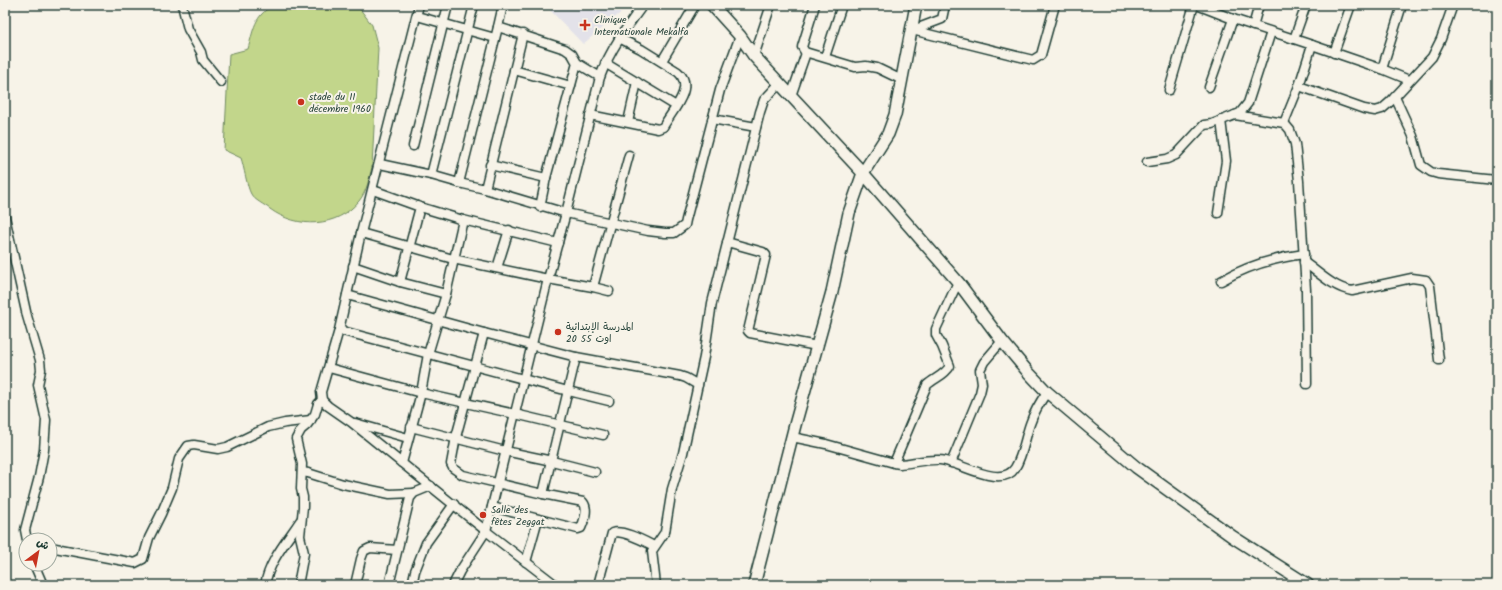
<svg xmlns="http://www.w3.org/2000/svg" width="1502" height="590" font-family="Kalam,'Playpen Sans Arabic',sans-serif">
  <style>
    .built { fill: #e3e2e9 }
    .green { fill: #c2d68b; stroke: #708a60 }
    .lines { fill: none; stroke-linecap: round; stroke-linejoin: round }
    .street-casing { stroke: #1f3d34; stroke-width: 11 }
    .secondary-casing { stroke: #1f3d34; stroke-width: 14 }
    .street { stroke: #f7f3e8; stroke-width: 8 }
    .secondary { stroke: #f7f3e8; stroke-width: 11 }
    .poi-dot { fill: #c8321e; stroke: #f7f3e8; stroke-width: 1.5 }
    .labels { text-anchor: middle; stroke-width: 4; stroke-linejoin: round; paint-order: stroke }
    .poi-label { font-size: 10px; fill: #1f3d34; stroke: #f7f3e8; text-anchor: start }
  </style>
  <rect width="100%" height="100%" fill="#f7f3e8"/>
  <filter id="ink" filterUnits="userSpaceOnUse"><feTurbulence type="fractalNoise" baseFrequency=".025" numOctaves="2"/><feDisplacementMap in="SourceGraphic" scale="8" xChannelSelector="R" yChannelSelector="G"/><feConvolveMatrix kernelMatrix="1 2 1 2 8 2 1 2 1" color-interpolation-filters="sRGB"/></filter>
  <g filter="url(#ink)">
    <polygon class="built" points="545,5 630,5 583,44"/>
    <path class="green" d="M273,5h84l15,20 6,23 -6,119c-3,12 -5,24 -13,34 -22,27 -62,28 -89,8 -5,-4 -16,-9 -19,-15 -4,-7 -7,-27 -10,-36l-17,-8 5,-96 19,-5c6,-21 6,-32 25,-44z"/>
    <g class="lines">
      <defs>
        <g id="street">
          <polyline points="182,5 188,29 201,52 203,60 221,82"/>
          <polyline points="419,5 361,233 339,330 321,392 322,400 328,406 351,422 486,531 556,585"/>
          <polyline points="503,5 498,27 565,49 572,54 577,63 600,77"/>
          <polyline points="815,5 802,47 805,52 855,67 866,66 877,68 902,80"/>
          <polyline points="1197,5 1233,19"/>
          <polyline points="1306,5 1294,39 1312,45"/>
          <polyline points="417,16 495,38"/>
          <polyline points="1253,26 1259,5"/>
          <polyline points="498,27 459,183 485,189 566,213 648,231 665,233 674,233 685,225 686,220 720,90 740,36"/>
          <polyline points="912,30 1033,60 1041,55 1055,5"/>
          <polyline points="913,30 942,19 945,5"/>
          <polyline points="1334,53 1351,5"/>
          <polyline points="754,56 771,5"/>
          <polyline points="825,57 842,5"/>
          <polyline points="662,61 695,5"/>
          <polyline points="605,63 676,106"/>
          <polyline points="1382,69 1402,5"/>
          <polyline points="514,70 571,86"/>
          <polyline points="1409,80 1382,69 1312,45 1299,86 1364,109 1375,111 1382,109 1390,102 1432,57 1441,39 1453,5"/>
          <polyline points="1209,87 1233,19 1294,39"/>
          <polyline points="1169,90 1194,5"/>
          <polyline points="791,96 806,53"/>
          <polyline points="1395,97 1413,136 1421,165 1431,172 1438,174 1496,180"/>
          <path d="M590,115l68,14 5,-2c8,-15 33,-40 15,-55l-37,-23 -22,-11"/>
          <polyline points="1235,115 1284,123 1290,130 1295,144 1299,181 1306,290 1307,384"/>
          <polyline points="712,119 756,127"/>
          <polyline points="628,122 637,82"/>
          <polyline points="1284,123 1299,86"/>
          <polyline points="413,146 448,5"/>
          <polyline points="1147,162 1167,159 1176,155 1204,125 1212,124 1240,113 1248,103 1271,32"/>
          <polyline points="380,164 431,175 474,5"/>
          <polyline points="490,165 546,178"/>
          <polyline points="431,175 459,183"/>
          <polyline points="485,189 523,34"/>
          <polyline points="373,190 420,207 400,282"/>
          <polyline points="420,207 463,220"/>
          <polyline points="540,207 546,178 577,63"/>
          <polyline points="1218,213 1226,161 1221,120"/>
          <polyline points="5,217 27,316 40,360 41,370 38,385 46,420 44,450 39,477 25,530 27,540"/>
          <polyline points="361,233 453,259 548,279 593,287 609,291"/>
          <polyline points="727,242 763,252 766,255 748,331 750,333 817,346"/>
          <path d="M1304,262c15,11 30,26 48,29l60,-13 14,2 4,6 9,74"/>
          <polyline points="353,266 400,282 446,294"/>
          <polyline points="497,268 509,230"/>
          <path d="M1221,281c26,-15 52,-23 83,-27"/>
          <polyline points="593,287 629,155"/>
          <polyline points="347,295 484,333 576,357 680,376 686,378 698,385"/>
          <polyline points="339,330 568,391 609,401"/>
          <polyline points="484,333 456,437 451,464 453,468 463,475 543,494 576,357"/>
          <polyline points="329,368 421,393 515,414 603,435"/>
          <polyline points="355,423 408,438"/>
          <polyline points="411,427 505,451 552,461 595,472"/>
          <path d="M792,437l34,7 68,19 6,1c12,-1 28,-5 40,-4 18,1 61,30 75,8 8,-13 10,-30 15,-44 4,-12 10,-22 17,-32"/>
          <polyline points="402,463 421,393 428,354 446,294 463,220 558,243"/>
          <path d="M894,463l33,-78c8,-7 18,-10 23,-19l-8,-20 -6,-11v-6l22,-47"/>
          <polyline points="951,463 980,393 982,384 980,370 984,362 1002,341"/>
          <polyline points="302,472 308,473 343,484 390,494 414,493"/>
          <path d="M492,507l86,22 3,-1c3,-7 8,-19 2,-26l-40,-8"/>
          <polyline points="50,547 135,563 143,559 149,538 161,514 172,488 179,459 188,446 194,445 218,449 227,447 268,427 285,423 311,420"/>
          <polyline points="526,562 538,519"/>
          <polyline points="34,564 43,585"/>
          <polyline points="390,581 410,498 414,493 431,486"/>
          <path d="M265,585c4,-24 22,-44 35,-64"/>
          <polyline points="298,585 304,553 300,536 303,507 303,497 301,489 302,464 296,439 301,430 307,425 315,414 318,404 322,400"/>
          <polyline points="355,585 361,559 364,551 370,548 397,550"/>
          <polyline points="412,585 415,571 426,543 454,504"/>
          <path d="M453,585l7,-14 26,-40 62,-252 18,-66 34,-136c10,-27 26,-49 43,-72"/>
          <path d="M598,585l14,-52c10,-4 32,8 42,13"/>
          <polyline points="656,585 652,551 665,532 672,489 683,453 704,357 712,303 760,112 764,100 780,83"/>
        </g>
        <g id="secondary">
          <polyline points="712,5 740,36 754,56 863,173 849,213 832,292 795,425 754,585"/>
          <polyline points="916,5 895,115 888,134 863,173 958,282 1002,341 1028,372 1047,392 1136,467 1233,537 1308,585"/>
        </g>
      </defs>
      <use href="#street" class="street-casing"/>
      <use href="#secondary" class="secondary-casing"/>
      <use href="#street" class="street"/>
      <use href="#secondary" class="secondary"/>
    </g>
  </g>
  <g class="poi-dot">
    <path d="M583 19h4v4h4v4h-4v4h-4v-4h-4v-4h4z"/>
    <circle cx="301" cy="102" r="4"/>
    <circle cx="558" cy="332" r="4"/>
    <circle cx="483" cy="515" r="4"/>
  </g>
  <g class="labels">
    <g class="poi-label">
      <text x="594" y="23">Clinique<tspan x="594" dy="12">Internationale Mekalfa</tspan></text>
      <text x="309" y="100">stade du 11<tspan x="309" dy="12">décembre 1960</tspan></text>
      <text x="566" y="330">المدرسة الإبتدائية<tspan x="566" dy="12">20 اوت 55</tspan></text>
      <text x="491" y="513">Salle des<tspan x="491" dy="12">fêtes Zeggat</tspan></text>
    </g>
  </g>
  <rect width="1502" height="590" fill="none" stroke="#f7f3e8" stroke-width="20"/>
  <rect x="10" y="10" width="1482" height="570" fill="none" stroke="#1f3d34" stroke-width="1.5" filter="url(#ink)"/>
  <g transform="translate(38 552) rotate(32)"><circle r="19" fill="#f7f3e8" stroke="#a1aaa0"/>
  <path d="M0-3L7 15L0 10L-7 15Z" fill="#c8321e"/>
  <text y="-6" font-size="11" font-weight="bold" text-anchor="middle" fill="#1f3d34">ش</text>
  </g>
</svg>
